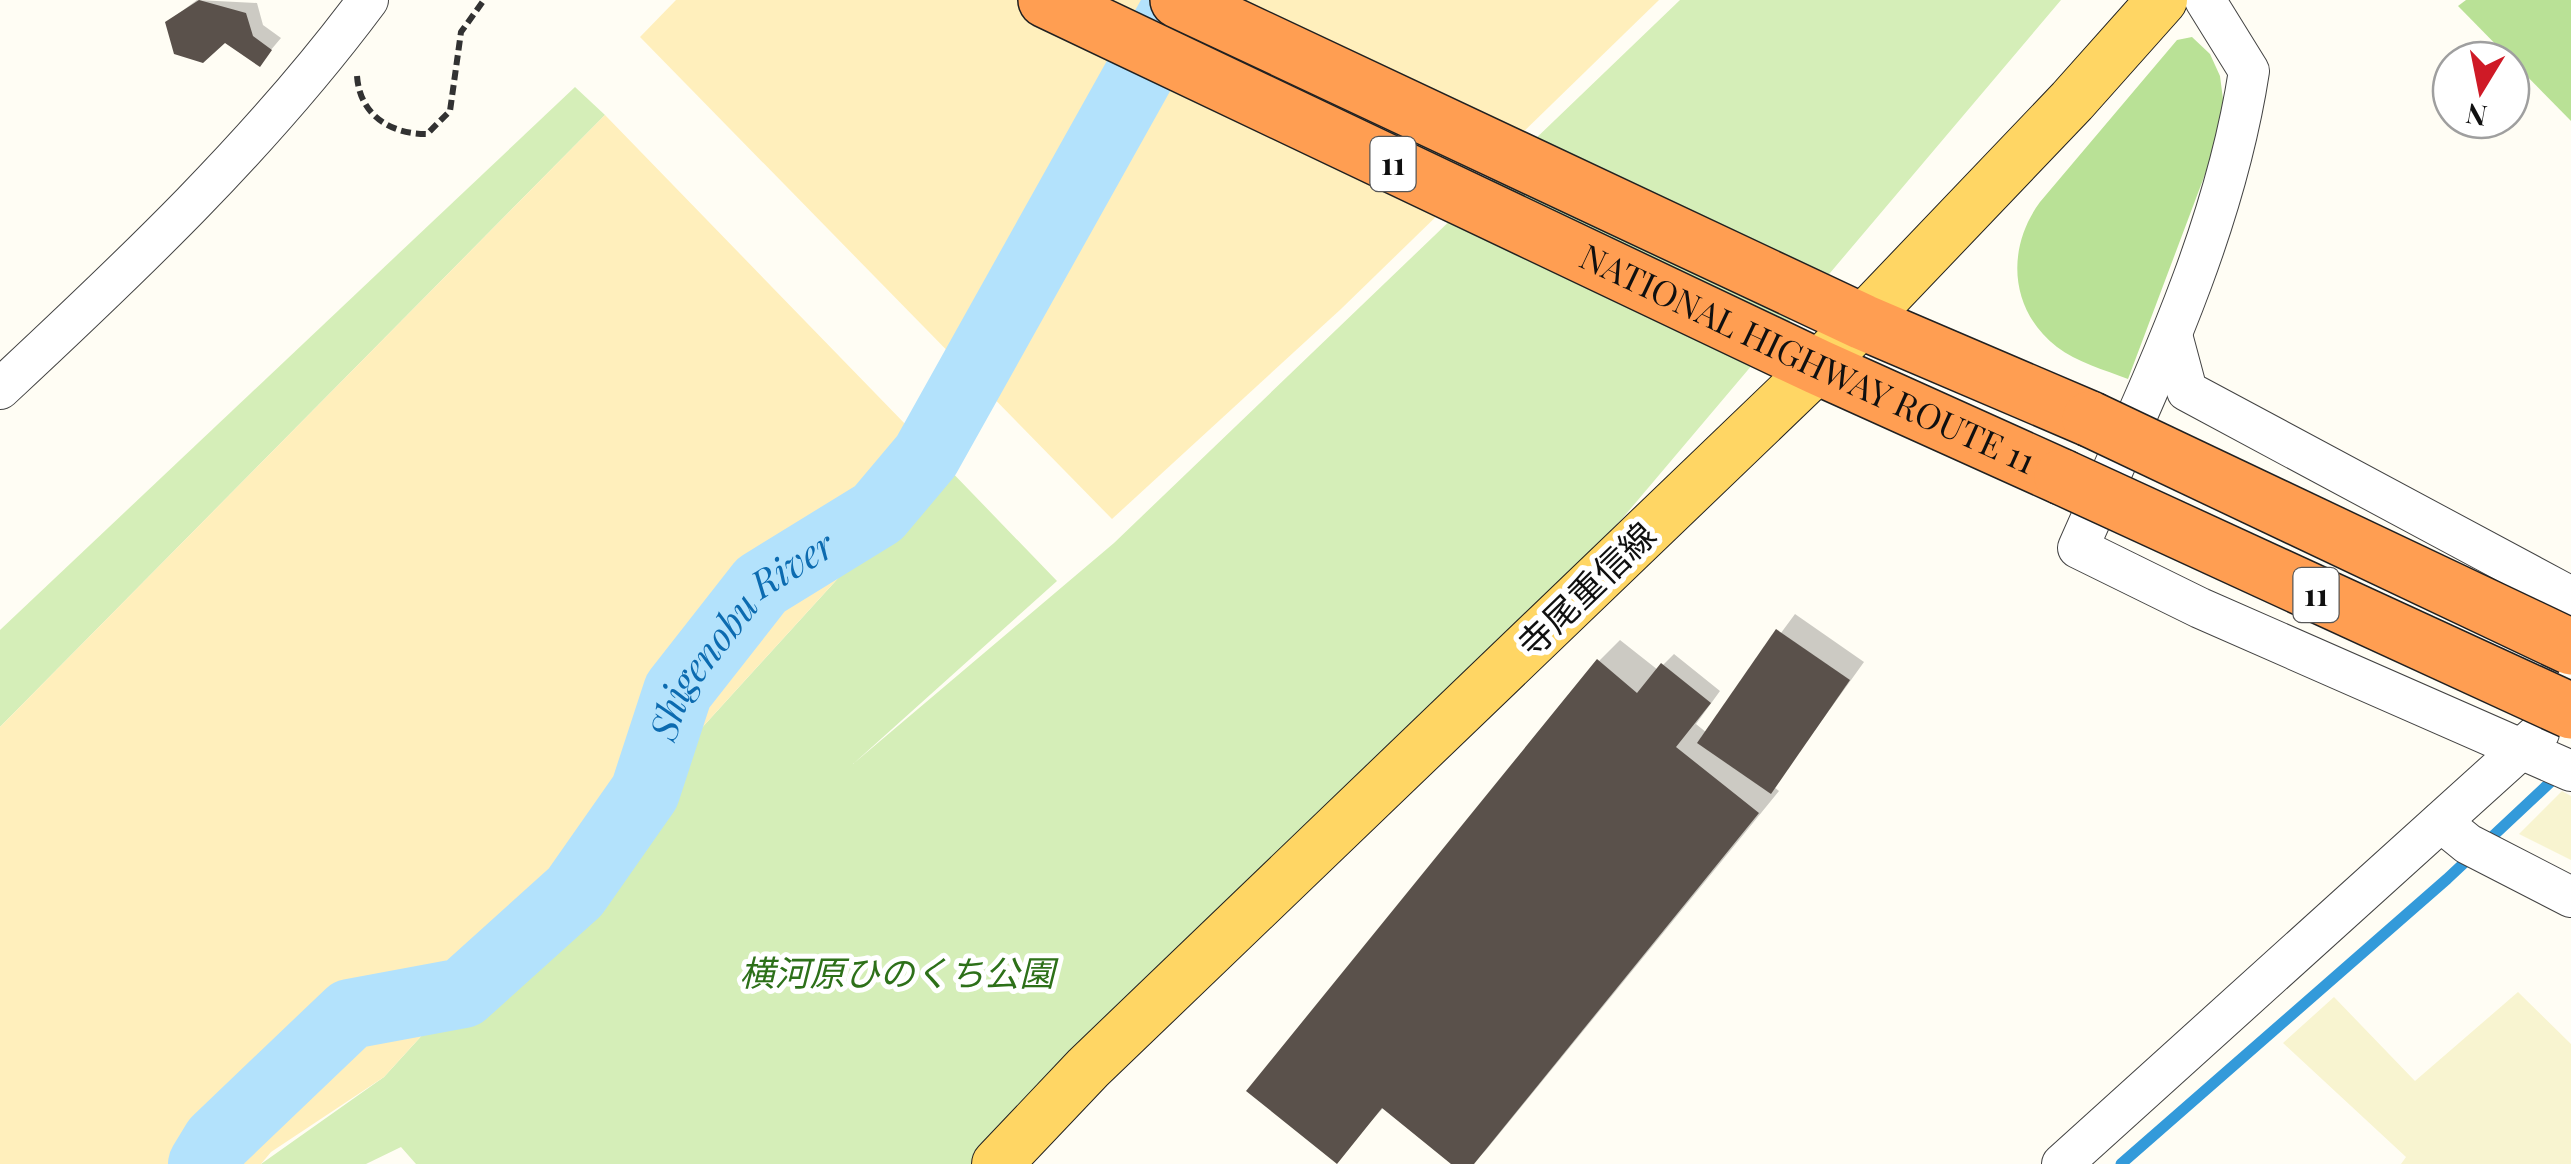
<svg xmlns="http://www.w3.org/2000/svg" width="2571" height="1164" font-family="'Playfair Display','Noto Sans JP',serif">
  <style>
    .farmland { fill: #f8f4d0 }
    .green { fill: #d5eeb8 }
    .forest { fill: #b9e196 }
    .sand { fill: #ffefbc }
    .shadow { fill: #0003 }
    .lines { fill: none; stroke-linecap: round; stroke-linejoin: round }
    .stream { stroke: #339ada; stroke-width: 11 }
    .river { stroke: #b3e2fc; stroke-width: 70 }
    .building { fill: #5a514b }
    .minor-casing { stroke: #434343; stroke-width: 42 }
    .major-casing { stroke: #212121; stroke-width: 52 }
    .highway-casing { stroke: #212121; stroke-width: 58 }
    .path { stroke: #323232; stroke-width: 6; stroke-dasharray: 10 5; stroke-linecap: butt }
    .minor { stroke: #fff; stroke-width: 40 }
    .major { stroke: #ffd664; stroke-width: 50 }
    .highway { stroke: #ff9e52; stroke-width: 55 }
    .highway-bridge-casing { stroke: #212121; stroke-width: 58; stroke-linecap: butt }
    .highway-bridge { stroke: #ff9e52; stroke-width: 55 }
    .labels { text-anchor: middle; stroke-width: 10; stroke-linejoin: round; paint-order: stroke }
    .shield { fill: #fff; stroke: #585858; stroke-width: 2.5 }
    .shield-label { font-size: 32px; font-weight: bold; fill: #101010 }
    .street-label { font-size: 35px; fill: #101010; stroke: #fff }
    .park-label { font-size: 35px; font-style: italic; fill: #2d7019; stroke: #fff }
    .water-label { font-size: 38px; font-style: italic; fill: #0c6bb0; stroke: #fff }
  </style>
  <rect width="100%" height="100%" fill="#fffdf4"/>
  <g class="farmland">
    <polygon points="2562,791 2571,796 2571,860 2519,834"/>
    <polygon points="2518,992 2571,1044 2571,1164 2401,1164 2406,1157 2283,1043 2334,997 2415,1081"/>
  </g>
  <g class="green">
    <polygon points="1680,0 2061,0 1621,520 975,1164 416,1164 401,1147 366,1164 261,1164 384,1077 943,463 1057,581 853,764 1114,543"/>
    <polygon points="575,87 605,115 0,727 0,630"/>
  </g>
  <g class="forest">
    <polygon points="2466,0 2571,0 2571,121 2458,6"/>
    <path d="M2192,37l18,17 10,22 4,31 -17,62 -79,210c-23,-9 -52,-17 -71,-32 -48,-37 -51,-99 -17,-145l137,-162z"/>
  </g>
  <g class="sand">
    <polygon points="676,0 1659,0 1341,309 1112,519 640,37"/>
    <polygon points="605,115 943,463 384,1077 271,1152 261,1164 0,1164 0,727"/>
  </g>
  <g class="shadow">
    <polygon points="197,0 257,3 263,25 281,38 259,64 225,39 167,22"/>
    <polygon points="1795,614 1864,662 1774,787 1779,791 1486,1150 1472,1164 1455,1164 1384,1107 1336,1160 1599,661 1620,640 1658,670 1674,654 1720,691 1696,724 1707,733"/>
  </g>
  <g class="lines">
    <polyline class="stream" points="2121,1164 2447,879 2558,775"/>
    <path class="river" id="s1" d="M203,1164l14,-23 133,-127 113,-21 112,-101 70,-100 33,-101 83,-106 117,-72 48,-57 255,-456"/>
  </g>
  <g class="building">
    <polygon points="199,0 246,13 253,36 272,50 260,67 225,43 203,63 174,54 165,22"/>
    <polygon points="1776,629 1850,680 1771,794 1697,743"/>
    <polygon points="1597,659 1637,693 1661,663 1711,703 1676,747 1759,813 1474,1164 1451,1164 1382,1108 1337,1164 1246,1091"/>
  </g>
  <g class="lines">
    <defs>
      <g id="minor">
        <path d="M2205,0l44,71c-26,169 -103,322 -171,477l122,60 371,163"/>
        <polyline points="2172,335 2187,391 2571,597"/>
        <path d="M0,389c130,-121 261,-245 368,-389"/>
        <polyline points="2441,822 2468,844 2571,897"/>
        <polyline points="2062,1164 2539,733"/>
      </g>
      <polyline id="major" points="997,1164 1088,1068 1818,367 2072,101 2162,0"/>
      <g id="highway">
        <path id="s2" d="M1046,0l772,367 244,110"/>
        <polyline points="1178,0 1863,322 2090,419"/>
      </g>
    </defs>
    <use href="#minor" class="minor-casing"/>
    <use href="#major" class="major-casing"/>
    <use href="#highway" class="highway-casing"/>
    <path class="path" d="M357,76c3,40 34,58 70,58l23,-23 11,-79 23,-32"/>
    <use href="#minor" class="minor"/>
    <use href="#major" class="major"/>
    <use href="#highway" class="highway"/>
    <defs>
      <g id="highway-bridge">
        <polyline points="2090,419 2571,647"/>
        <polyline points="2062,477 2571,711"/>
      </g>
    </defs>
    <use href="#highway-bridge" class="highway-bridge-casing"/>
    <use href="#highway-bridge" class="highway-bridge"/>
  </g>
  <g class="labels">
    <g class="shield">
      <rect x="1370.5" y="137" width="45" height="54" rx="8"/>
      <rect x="2293.5" y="568" width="45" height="54" rx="8"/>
    </g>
    <g class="shield-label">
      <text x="1393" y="175">11</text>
      <text x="2316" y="606">11</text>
    </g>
    <g class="street-label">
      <text dy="12" stroke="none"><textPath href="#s2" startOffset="842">NATIONAL HIGHWAY ROUTE 11</textPath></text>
      <text transform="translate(1587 590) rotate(-44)" y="12">寺尾重信線</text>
    </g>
    <g class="park-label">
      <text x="897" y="986">横河原ひのくち公園</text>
    </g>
    <g class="water-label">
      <text dy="13" stroke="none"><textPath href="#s1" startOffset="788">Shigenobu River</textPath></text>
    </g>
  </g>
  <g transform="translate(2481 90) rotate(190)"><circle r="48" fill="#ffffff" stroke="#9f9f9f" stroke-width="2.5"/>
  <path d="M0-8L18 38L0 25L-18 38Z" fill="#cf1a26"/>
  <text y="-15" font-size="28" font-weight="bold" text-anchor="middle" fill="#101010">N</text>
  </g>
</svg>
